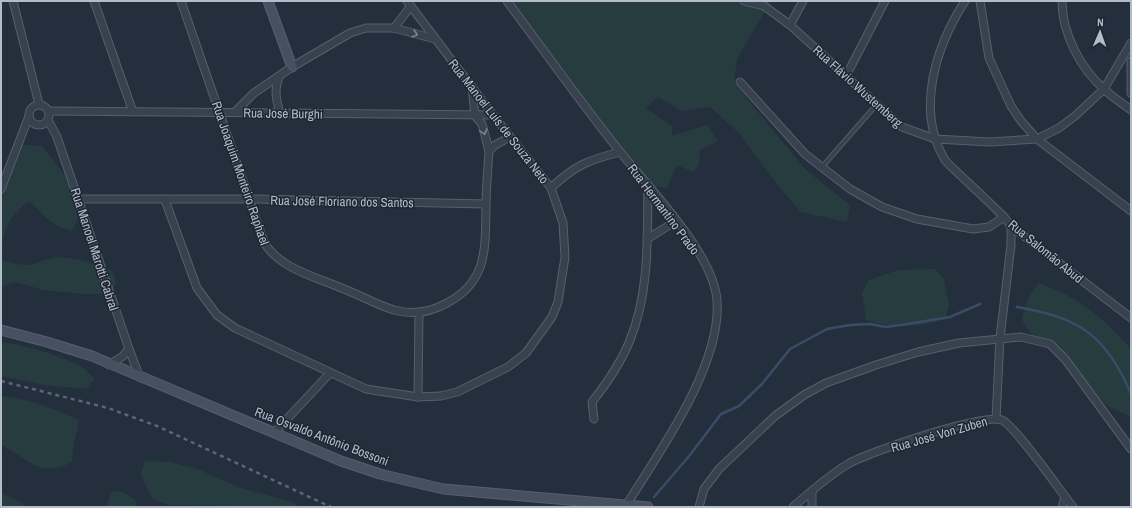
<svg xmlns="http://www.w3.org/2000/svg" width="1132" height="508" font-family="'Archivo Narrow',sans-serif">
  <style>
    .green { fill: #263c3f }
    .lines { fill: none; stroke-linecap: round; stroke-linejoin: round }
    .stream { stroke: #394c67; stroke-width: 2.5 }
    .lane-casing { stroke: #565f6c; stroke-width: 5.5 }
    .street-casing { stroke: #565f6c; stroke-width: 9 }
    .secondary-casing { stroke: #565f6c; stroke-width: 11 }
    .lane { stroke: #38414e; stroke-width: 3.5 }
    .street { stroke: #38414e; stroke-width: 7 }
    .secondary { stroke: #465061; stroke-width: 9 }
    .rail { stroke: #5a6575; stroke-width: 2.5; stroke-dasharray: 4 4; stroke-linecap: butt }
    .oneway { stroke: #7c8592 }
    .labels { text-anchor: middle; stroke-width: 3; stroke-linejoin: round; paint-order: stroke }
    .street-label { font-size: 13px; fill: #b4bcc9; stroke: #1d2633 }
  </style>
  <rect width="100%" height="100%" fill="#242f3e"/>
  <g class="green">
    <polygon points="507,1 771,1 737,59 734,83 806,170 850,205 847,222 800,212 765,169 739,133 710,107 682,111 658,97 646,108 672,126 672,136 707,125 718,141 700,150 699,165 693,172 677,165 667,188 648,186"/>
    <path d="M28,145l14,1c15,19 41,46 35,74 -1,4 -4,8 -6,11 -23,-7 -25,-15 -42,-30 -21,16 -29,32 -26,59l13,4 13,1 26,-8 13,1 17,3 27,9 4,12 -5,12h-27l-42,-4 -15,-5 -14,-3 -12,5v-90c3,-18 6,-36 14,-51z"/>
    <path d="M935,269l9,10 5,27 -4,13c-24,9 -55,9 -79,1l-4,-27 7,-13 29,-10z"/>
    <path d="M1039,283c44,17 60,31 91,65l1,69 -20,-9 -12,-9 -19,-21 -50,-45 -8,-13 3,-14 5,-11z"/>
    <polygon points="1,342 20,345 49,353 80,365 95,379 86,389 44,385 1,376"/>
    <path d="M1,396c28,3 53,12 78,24l-6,29 -1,13c-33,17 -44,-4 -71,-17z"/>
    <polygon points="145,461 171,462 200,470 238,487 292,502 299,507 168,505 154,500 147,489 141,474"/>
    <polygon points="111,491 124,492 136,501 136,507 107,507"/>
    <polygon points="1,494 13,498 26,507 1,507"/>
  </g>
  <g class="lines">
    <g class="stream">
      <path d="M1017,307c63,11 89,28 114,87"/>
      <polyline points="654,497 690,455 721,414 739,406 762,384 790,349 827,329 850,325 870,324 886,327 901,325 950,317 980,304"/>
    </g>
    <defs>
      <polyline id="lane" points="822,167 877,104"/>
      <g id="street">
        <polyline points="13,1 39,104"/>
        <polyline points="94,1 133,112"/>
        <path d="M181,1l83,241c15,27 53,35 80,47 16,6 33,16 50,21 19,5 37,2 53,-7 42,-22 38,-57 39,-98 0,-18 2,-36 3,-54l6,-6 15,-8"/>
        <path d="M507,1c38,51 74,102 114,152 29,36 92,100 96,147 5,65 -57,151 -90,204"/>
        <polyline points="744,1 764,6 790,25 902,127 935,139 990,142 1037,139 1059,128 1075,116 1104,89 1131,43"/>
        <path d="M965,1c-29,45 -50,109 -20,159 4,5 10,10 15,15 15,14 30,28 44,42l7,9 120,92"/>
        <polyline points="980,1 989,58 1011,106 1021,121 1037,139 1131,211"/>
        <path d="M1062,1c0,32 18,67 42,88 8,8 18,14 27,21"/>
        <polyline points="790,25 803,1"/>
        <polyline points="394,28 411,6"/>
        <polyline points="1131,61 1131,93"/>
        <polyline points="846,76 885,1"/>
        <path d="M279,77c-5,14 -3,22 1,36"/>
        <polyline points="740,82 805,154 850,189 882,207 917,219 973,229 989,227 1004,217"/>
        <polyline points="472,87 475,116 482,124 489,151"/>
        <circle cx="39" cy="115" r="10"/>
        <polyline points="49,111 493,115"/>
        <polyline points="235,112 254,93 292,67 350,33 366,28 394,28 435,39"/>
        <polyline points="48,120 57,137 129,349 140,378"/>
        <path d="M551,188c24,-23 38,-28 69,-36"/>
        <polyline points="1,189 29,116"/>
        <polyline points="79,199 250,199 486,204"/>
        <polyline points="165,200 197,288 217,315 235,328 366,389 418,397 441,396 457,392 508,367 526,353 552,317 558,302 565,257 563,223 551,188 493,115 407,1"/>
        <polyline points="647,239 676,221"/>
        <polyline points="109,365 123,356 129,349"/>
        <polyline points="418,397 419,313"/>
        <path d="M594,419l-2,-17c15,-19 29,-39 38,-62 20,-49 17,-103 18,-154"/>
        <polyline points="996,419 1000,338 1011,245 1011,226"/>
        <polyline points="274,433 330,373"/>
        <polyline points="812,491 812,507"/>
        <polyline points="699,507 704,489 719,469 775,416 804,395 826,383 876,365 918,352 959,343 1021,337 1050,344 1065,359 1131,449"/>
        <path d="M793,507c17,-15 35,-31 55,-43 21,-12 135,-51 154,-44 13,6 59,72 71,87"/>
        <polyline points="1062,507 1065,497"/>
      </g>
      <g id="secondary">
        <polyline points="268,1 292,67"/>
        <polyline points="1,330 47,342 92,356 341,461 380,474 443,489 648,507"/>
      </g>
    </defs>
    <use href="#lane" class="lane-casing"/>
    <use href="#street" class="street-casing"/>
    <use href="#secondary" class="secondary-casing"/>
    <use href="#lane" class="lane"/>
    <use href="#street" class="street"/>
    <use href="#secondary" class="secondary"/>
    <polyline class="rail" points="1,381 108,408 157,426 331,507"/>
  </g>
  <defs><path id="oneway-chevron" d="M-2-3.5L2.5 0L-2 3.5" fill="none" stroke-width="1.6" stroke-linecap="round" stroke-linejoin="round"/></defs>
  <g class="oneway">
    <use href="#oneway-chevron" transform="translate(415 34) rotate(15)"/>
    <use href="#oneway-chevron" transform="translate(484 132) rotate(74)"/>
  </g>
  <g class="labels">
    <g class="street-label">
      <text transform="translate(858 86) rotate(42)" y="5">Rua Flávio Wustemberg</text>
      <text transform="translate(283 113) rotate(1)" y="5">Rua José Burghi</text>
      <text transform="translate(499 121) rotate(52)" y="5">Rua Manoel Luís de Souza Neto</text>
      <text transform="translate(241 173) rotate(71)" y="5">Rua Joaquim Monteiro Raphael</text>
      <text transform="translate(342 201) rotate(1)" y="5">Rua José Floriano dos Santos</text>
      <text transform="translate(664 209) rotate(53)" y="5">Rua Hermantino Prado</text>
      <text transform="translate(95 249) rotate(72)" y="5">Rua Manoel Marotti Cabral</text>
      <text transform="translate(1046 251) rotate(39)" y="5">Rua Salomão Abud</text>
      <text transform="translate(939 434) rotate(-16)" y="5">Rua José Von Zuben</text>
      <text transform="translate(322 436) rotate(21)" y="5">Rua Osvaldo Antônio Bossoni</text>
    </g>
  </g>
  <rect width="1132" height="508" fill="none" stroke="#b4bcc9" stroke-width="4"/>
  <g transform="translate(1100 32) rotate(2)" stroke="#1d2633" stroke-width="3" paint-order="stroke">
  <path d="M0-3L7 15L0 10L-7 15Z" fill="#b4bcc9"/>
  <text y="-6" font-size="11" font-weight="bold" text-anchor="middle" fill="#b4bcc9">N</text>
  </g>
</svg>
